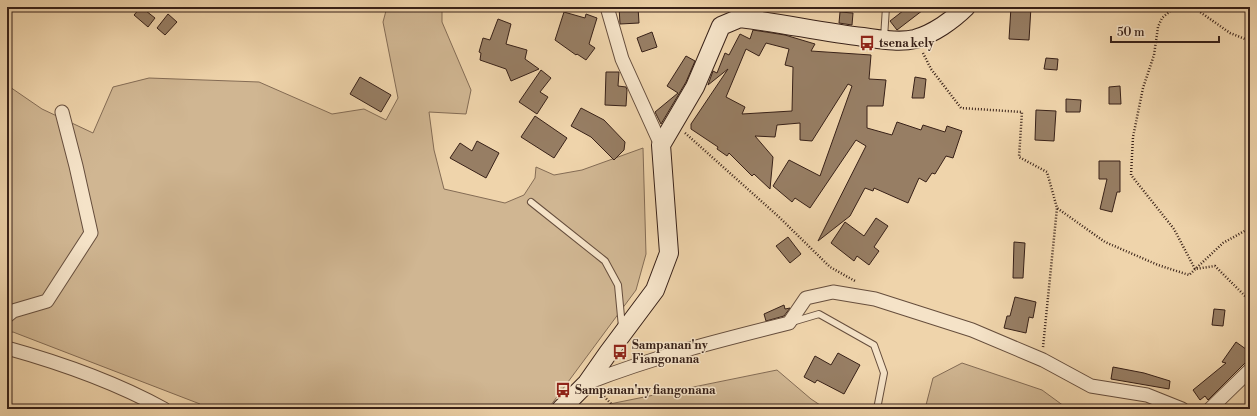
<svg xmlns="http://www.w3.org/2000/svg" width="1257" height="416" font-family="'Libre Bodoni',serif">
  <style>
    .green { fill: #d0b692; stroke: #846c55 }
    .building { fill: #977e64; stroke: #382118; fill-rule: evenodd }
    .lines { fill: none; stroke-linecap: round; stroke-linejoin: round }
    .lane-casing { stroke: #664e3d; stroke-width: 8 }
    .street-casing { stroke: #664e3d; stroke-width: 15 }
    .secondary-casing { stroke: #382118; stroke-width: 20 }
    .path { stroke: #382118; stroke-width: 2.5; stroke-dasharray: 1 2; stroke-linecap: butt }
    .lane { stroke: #f5e3c8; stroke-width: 6 }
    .street { stroke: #f5e3c8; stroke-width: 13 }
    .secondary { stroke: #f5e3c8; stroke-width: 18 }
    .labels { text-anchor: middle; stroke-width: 3; stroke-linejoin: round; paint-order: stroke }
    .poi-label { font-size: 12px; font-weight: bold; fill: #382118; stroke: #f5e3c8; text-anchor: start }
  </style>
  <rect width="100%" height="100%" fill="#efd4ab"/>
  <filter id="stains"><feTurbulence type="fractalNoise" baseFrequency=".005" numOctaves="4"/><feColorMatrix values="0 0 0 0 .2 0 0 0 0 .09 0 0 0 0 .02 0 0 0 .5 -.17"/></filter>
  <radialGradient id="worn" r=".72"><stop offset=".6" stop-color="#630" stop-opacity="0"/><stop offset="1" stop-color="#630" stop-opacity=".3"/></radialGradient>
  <g class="green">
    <polygon points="387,7 442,7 442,22 471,90 466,114 429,112 434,150 444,189 505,203 524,195 535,178 536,167 554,175 582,170 643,148 646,254 636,290 548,409 202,409 200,404 13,332 7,333 7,85 42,109 93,133 113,87 149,78 259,82 332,114 364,109 386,120 398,98 383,22"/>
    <polygon points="962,363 1042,390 1068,409 925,409 933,378"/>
    <polygon points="777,370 811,399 826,409 596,409 595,407"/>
  </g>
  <g class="building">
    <polygon points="141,7 155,18 148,27 134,15"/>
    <polygon points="619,7 638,7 639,23 620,24"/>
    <polygon points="908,7 927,7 897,30 890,21"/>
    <polygon points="1011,7 1031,7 1029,40 1009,39"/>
    <polygon points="564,12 585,18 586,14 597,18 589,44 595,48 586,60 577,54 576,55 555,40"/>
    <polygon points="840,12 853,13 852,25 839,23"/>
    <polygon points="168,14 177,22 165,35 157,28"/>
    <polygon points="498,19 511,24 506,44 527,50 525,59 539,69 511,81 506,69 480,60 481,53 479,52 483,38 490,40"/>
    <path d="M753,30l32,5 30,9 -4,7 60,4 -2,24 17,1 -3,26h-16v22l25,7 5,-13 24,8 2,-5 22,7 2,-6 15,5 -9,27 -7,-2 -11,18 -3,-1 -6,9 -7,-4 -11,25 -34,-15 -1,3 -8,-3 -15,28 -32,25 48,-95 -10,-6 -46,68 -15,-10 -3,4 -19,-16 16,-26 31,16 32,-90 -4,-2 -36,57 -12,-1v-17l-23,2 -2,12 -20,-1 18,21 -3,32 -16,-15 -2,2 -23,-23 -2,3 -10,-7 1,-2 -27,-18v-5l37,-55 -20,16 5,-14 4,2 8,-20 4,2 11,-21 10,5zM766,43l23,6 -4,16 8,2 -1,44 -50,3 3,-7 -19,-10 20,-48 13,7z"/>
    <polygon points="652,32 657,47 642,52 637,38"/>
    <polygon points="686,56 695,61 686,82 661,124 655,112 678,93 667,86"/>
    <polygon points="1046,58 1058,59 1057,70 1044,69"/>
    <polygon points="541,70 551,78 540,92 548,97 537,114 519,102"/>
    <polygon points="606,72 619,72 618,86 626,87 627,90 626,106 605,105"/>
    <polygon points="360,77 391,95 381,112 350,94"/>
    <polygon points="915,77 926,79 924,98 912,98"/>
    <polygon points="1120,86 1121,104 1109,104 1109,87"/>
    <polygon points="1066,99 1081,100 1080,112 1066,112"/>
    <polygon points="581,108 604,120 625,142 624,150 614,160 591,137 571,126"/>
    <polygon points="1036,110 1056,111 1054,141 1035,140"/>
    <polygon points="535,116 567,138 554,158 521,137"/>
    <polygon points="477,141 499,153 486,178 450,158 460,143 472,151"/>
    <polygon points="1099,161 1120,161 1120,192 1117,192 1112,212 1100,209 1107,179 1099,179"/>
    <polygon points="876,218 888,226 874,247 879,251 869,265 857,256 854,261 831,243 845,222 864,236"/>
    <polygon points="788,237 801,254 790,263 776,246"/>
    <polygon points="1014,242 1025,243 1023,278 1013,278"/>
    <polygon points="1015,297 1036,302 1033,318 1029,317 1026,333 1004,328 1007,316 1010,316"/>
    <polygon points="784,305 785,309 790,308 784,316 766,321 764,314"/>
    <polygon points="1214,309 1225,310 1223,326 1212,325"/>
    <polygon points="1236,342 1250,352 1250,358 1208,400 1205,396 1200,400 1193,390 1226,363 1222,362"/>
    <polygon points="838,353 860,365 844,394 817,380 815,383 804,377 815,356 831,365"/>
    <polygon points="1113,367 1144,373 1170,381 1169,389 1111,379"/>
  </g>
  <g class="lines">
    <defs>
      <g id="lane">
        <polyline points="884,38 886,7"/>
        <polyline points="531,202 605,261 618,285 622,327"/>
        <polyline points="792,322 819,314 874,345 884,373 877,409"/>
      </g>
      <g id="street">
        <polyline points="607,7 622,59 661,145"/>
        <polyline points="7,316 13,311 47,301 91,233 76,166 62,112"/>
        <path d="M7,348c54,15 108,34 157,61"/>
        <path d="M587,383c66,-26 134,-43 202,-60l17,-25 27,-6 42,7 97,31 71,30 48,26 56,9 35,14"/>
        <polyline points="1210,409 1250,370"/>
      </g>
      <path id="secondary" d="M561,409l26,-26 21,-30 47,-63 14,-37 -8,-108 34,-58 26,-61 19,-8c41,5 82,14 123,19 16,2 36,6 52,2 18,-5 38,-19 51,-32"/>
    </defs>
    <use href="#lane" class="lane-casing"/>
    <use href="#street" class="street-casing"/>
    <use href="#secondary" class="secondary-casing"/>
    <g class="path">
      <polyline points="1175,7 1162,18 1158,27 1154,55 1143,88 1133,137 1131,175 1174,229 1195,269 1215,266 1250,301"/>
      <polyline points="1193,7 1230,33 1250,41"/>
      <polyline points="923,53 931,69 961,108 1022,112 1019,157 1047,172 1057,208 1105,242 1158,265 1189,275 1223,243 1250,228"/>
      <polyline points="685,133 780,218 830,267 855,281"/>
      <polyline points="1043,347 1057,208"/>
      <polyline points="600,392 616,409"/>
    </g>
    <use href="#lane" class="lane"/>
    <use href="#street" class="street"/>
    <use href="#secondary" class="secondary"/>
  </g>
  <defs>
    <symbol id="bus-bare" viewBox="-9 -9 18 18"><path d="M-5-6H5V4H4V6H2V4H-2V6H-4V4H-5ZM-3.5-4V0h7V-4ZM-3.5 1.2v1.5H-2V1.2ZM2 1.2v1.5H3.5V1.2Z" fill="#8f2418" stroke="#f5e3c8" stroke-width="2.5" paint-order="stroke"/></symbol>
  </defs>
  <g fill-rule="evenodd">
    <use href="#bus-bare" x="856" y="32" width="22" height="22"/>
    <use href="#bus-bare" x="609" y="341" width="22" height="22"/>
    <use href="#bus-bare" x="552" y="379" width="22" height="22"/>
  </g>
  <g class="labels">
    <g class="poi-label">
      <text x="879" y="47">tsena kely</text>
      <text x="632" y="349">Sampanan'ny<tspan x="632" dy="14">Fiangonana</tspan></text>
      <text x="575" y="394">Sampanan'ny fiangonana</text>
    </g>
  </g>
  <rect width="1257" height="416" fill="none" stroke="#efd4ab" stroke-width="24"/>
  <rect x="8" y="8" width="1241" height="400" fill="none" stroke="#382118" stroke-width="2"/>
  <rect x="12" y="12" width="1233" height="392" fill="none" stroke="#382118"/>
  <path d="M1111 36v6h108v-6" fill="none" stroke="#382118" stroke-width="2"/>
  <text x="1117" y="36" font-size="12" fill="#382118" stroke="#f5e3c8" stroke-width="3" paint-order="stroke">50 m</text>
  <rect width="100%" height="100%" filter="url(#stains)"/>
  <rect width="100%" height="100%" fill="url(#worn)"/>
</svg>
